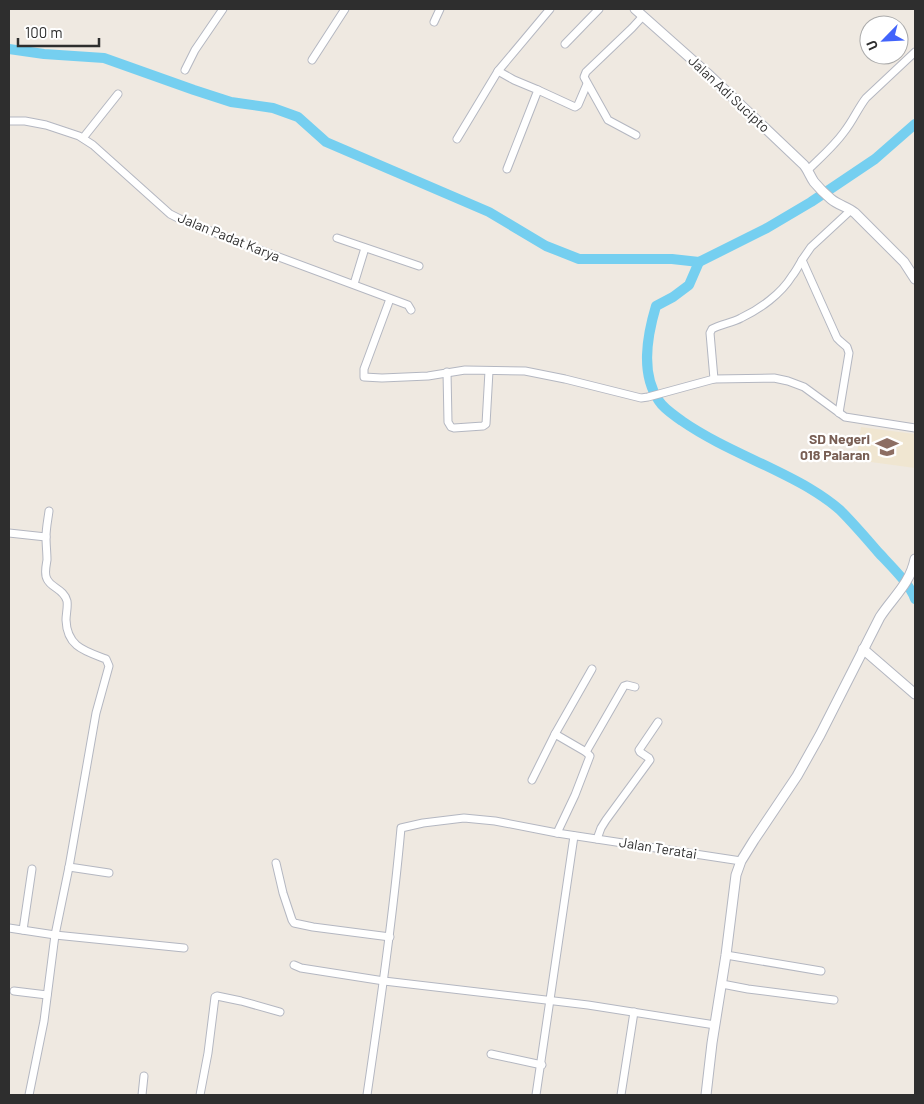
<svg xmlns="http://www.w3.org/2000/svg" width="924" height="1104" font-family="Barlow,sans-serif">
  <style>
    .education { fill: #f0e6d1 }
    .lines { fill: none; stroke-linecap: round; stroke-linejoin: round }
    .river { stroke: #75cff0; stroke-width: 10 }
    .minor-casing { stroke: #b4b7c1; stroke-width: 9 }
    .tertiary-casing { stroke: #b4b7c1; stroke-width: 11 }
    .minor { stroke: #fff; stroke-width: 7 }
    .tertiary { stroke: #fff; stroke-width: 9 }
    .labels { text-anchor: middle; stroke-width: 4.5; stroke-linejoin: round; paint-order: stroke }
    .street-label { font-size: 14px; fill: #2e2e2e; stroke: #fff }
    .education-label { font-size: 14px; font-weight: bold; fill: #785e54; stroke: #fff; text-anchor: end }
  </style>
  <rect width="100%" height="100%" fill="#efe9e1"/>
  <polygon class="education" points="861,427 915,434 915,468 856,460"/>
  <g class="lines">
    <g class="river">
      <polyline points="9,49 44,54 104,58 194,90 231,102 273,108 298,117 326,142 489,212 546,246 579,259 672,259 699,262 767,228 811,202 875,159 915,124"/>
      <path d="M699,262l-10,23 -16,12 -17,9c-9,30 -16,68 3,95 5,8 15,14 23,20 39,27 86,43 127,67 10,6 22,14 31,22 13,13 26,28 38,42 12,13 32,32 37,47"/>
    </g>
    <defs>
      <g id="minor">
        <polyline points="434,22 440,9"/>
        <polyline points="565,44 599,9"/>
        <polyline points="312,60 345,9"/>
        <polyline points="185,70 195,50 223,9"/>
        <polyline points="498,71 514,80 538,90 507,169"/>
        <polyline points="538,90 575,107 578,105 587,84"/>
        <polyline points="9,121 25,121 46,125 79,136 93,145 170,214 180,219 244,244 408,305 411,310"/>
        <polyline points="636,135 608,120 584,77 586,72 632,28 643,16"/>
        <polyline points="83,138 118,94"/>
        <polyline points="457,139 498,71 550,9"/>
        <path d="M808,170c12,-12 26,-24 36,-38 9,-11 14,-24 22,-34l49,-46"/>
        <polyline points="337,238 419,266"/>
        <polyline points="354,284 365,248"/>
        <polyline points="390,299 364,369 364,377 382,378 428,376 465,370 525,371 565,379 641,398 648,397 714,379 774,378 788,381 804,387 845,417 915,428"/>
        <polyline points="447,372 448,422 451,427 454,428 483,426 486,424 489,371"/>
        <path d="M714,379l-4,-46 2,-4c9,-5 20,-6 29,-11 19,-9 40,-24 51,-42 4,-5 7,-11 10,-16"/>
        <polyline points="839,413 849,353 847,347 840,341 837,338 802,260 811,247 851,210"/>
        <polyline points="9,533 46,537"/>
        <polyline points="555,734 592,669"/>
        <polyline points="586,752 624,686 627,685 635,687"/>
        <polyline points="532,780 555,734 586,752 590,756 575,795 557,833"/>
        <polyline points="597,839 601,828 606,820 650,760 649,758 640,752 639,750 658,722"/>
        <polyline points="276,863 283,893 292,920 294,923 313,927 390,937"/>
        <polyline points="69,867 109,873"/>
        <polyline points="9,928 55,935 184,948"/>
        <polyline points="23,930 32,869"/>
        <polyline points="726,955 821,971"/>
        <polyline points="294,965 301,968 384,981 588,1005 715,1025"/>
        <polyline points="722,984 748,989 834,1000"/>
        <polyline points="14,991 47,995"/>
        <polyline points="491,1054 542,1065"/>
        <path d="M29,1095l15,-74 11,-86 14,-68 27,-154 13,-47 -3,-7c-21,-8 -39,-12 -40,-39 0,-6 2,-13 1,-19 -3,-12 -16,-13 -20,-22 -3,-5 -1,-13 0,-19 0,-7 -1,-15 -1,-23 0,-9 2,-18 3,-26"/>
        <polyline points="142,1095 144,1076"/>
        <polyline points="200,1095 208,1053 215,997 217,996 241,1001 280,1012"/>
        <path d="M367,1095c13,-89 26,-178 34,-267l22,-5 41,-5 31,3 62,12 184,28"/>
        <polyline points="536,1095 574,836"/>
        <polyline points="621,1095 634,1012"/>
      </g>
      <g id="tertiary">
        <path d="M635,9l72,64 97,92c4,5 6,11 10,17 5,6 11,12 17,17 7,6 17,8 24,14l49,49 11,17"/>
        <polyline points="863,649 915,694"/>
        <path d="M706,1095l6,-52 14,-88 10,-80 5,-14 13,-21 43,-64 23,-41 60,-118c13,-20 30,-33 35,-58"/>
      </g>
    </defs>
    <use href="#minor" class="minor-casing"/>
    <use href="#tertiary" class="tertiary-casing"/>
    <use href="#minor" class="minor"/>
    <use href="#tertiary" class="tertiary"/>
  </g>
  <defs>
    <symbol id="school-bare" viewBox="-9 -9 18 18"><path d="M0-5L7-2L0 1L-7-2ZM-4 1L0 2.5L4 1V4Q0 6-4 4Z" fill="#8d6e63" stroke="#fff" stroke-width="2.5" paint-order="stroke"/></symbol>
  </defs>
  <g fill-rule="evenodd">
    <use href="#school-bare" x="871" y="431" width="32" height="32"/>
  </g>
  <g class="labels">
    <g class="street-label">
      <text transform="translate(729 94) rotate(43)" y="5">Jalan Adi Sucipto</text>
      <text transform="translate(229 237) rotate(22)" y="5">Jalan Padat Karya</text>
      <text transform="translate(658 848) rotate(9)" y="5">Jalan Teratai</text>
    </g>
    <g class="education-label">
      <text x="870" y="444">SD Negeri<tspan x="870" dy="16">018 Palaran</tspan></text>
    </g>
  </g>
  <rect width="924" height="1104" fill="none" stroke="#2e2e2e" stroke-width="20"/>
  <g transform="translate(884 40) rotate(246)"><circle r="24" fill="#ffffff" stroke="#ababab"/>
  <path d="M0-4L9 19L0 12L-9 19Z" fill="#4264fb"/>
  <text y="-8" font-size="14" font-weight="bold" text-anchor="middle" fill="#2e2e2e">U</text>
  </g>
  <path d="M18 38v8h81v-8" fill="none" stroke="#2e2e2e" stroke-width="2.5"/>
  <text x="25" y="38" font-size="15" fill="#2e2e2e" stroke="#ffffff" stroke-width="4" paint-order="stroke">100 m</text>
</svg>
